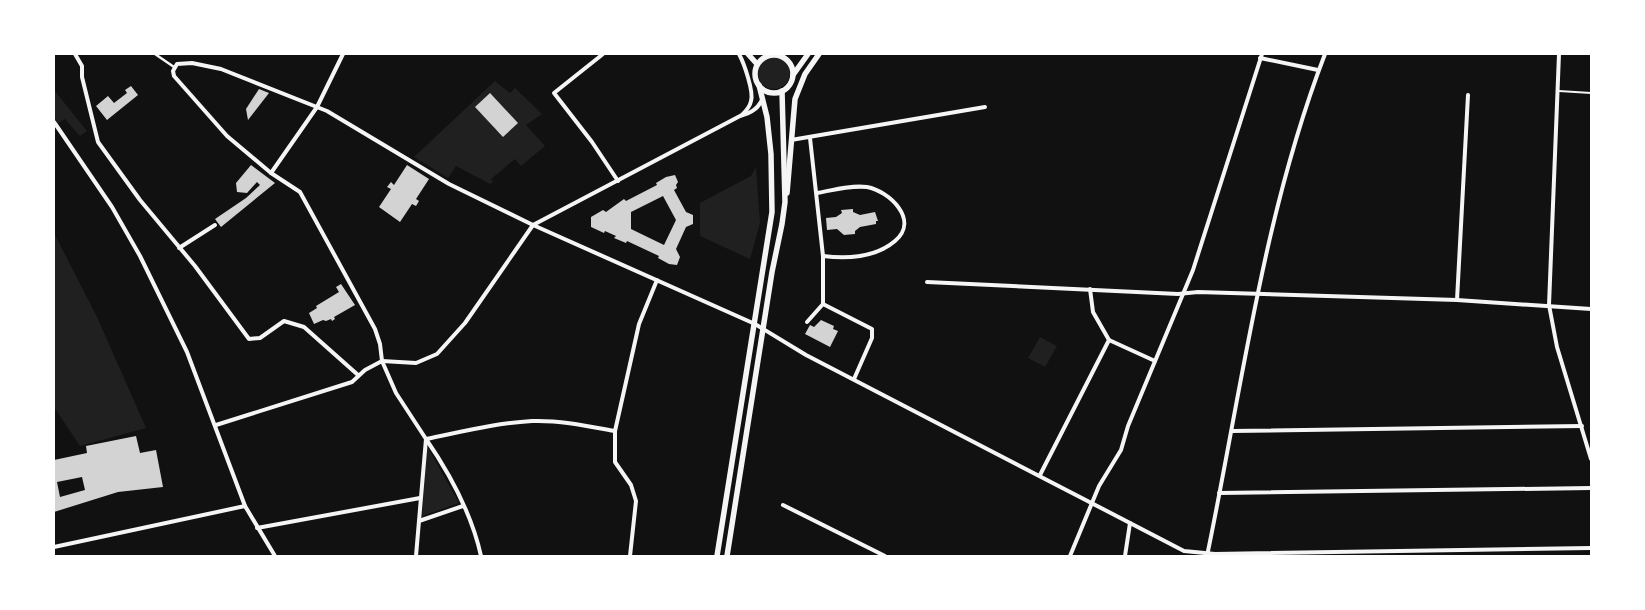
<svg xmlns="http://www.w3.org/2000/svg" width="1645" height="610" font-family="'Work Sans',sans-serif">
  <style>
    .green { fill: #202020 }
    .building { fill: #d3d3d3; fill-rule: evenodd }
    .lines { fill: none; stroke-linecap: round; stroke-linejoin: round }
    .service { stroke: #f5f5f5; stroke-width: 2 }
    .pedestrian { stroke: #f5f5f5; stroke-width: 2.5 }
    .minor { stroke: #f5f5f5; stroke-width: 4 }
    .primary { stroke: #f5f5f5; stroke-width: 5.5 }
  </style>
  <rect width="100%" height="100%" fill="#111"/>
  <g class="green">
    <circle cx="774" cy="73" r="16"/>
    <polygon points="495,81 510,93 515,88 542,114 526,125 545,146 521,166 515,159 491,179 493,182 490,184 456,166 448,178 414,157"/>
    <polygon points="54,90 87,131 80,136 65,119 58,123 54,117"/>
    <polygon points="756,167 760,223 750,259 700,236 700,203 751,176"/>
    <polygon points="54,233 97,317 146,428 80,446 54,407"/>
    <polygon points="1040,337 1057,346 1045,367 1028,358"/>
    <polygon points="427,446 459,503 422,516"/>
  </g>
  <g class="building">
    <polygon points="131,86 138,95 107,120 96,106 108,96 114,103 127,93 125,90"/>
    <polygon points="259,89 269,93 248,120 246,109"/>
    <polygon points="490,93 518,123 503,137 475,107"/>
    <polygon points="251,165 275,183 221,227 215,219 246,198 260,185 257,182 247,193 237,192 236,183"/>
    <polygon points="407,165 429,179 416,199 419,201 416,206 412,204 400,222 379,207 391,189 387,187 391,182 394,185"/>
    <path d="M675,175l3,7 -2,3 1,3 -3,2 12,22 7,3v9l-7,3 -10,22 4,8 -3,8 -8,-1 -11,-6 1,-2 -32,-15 -1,2 -12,-5 2,-2 -11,-5 -1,2 -13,-6v-10l12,-7 3,2 18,-13 2,2 31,-16 -1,-2 10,-6zM663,196l13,24 -12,25 -33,-16v-17z"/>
    <polygon points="853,209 853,212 860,215 875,212 878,221 876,221 876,224 860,227 855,231 855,234 844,235 837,229 827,230 826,218 836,217 842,213 841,210"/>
    <polygon points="341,284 355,305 334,317 335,319 332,321 331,319 326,321 323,320 314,324 309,313 317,308 316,306 339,292 336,287"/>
    <polygon points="821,320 834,326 833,329 838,331 830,347 805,334 810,325 814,327"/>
    <path d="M136,436l4,17 16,-3 7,37 -45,5 -64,20v-52l33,-7 -1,-7zM82,477l3,13 -25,7 -3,-15z"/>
  </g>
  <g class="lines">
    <polyline class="service" points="1559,91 1591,93"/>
    <polyline class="pedestrian" points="155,54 174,67"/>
    <g class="minor">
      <polyline points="75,54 82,66 82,77 98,142 140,200 195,266 249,339 260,338 284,321 304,327 358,375"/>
      <polyline points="603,54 554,93 592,142 618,181"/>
      <path d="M739,54c5,9 15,38 12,47 -1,6 -5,10 -9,14"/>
      <polyline points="1559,54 1549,305 1557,347 1591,459"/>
      <polyline points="1260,58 1318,70"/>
      <polyline points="54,122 112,207 140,256 187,352 245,506 275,556"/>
      <polyline points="810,138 823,256 823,304"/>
      <polyline points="791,140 985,107"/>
      <polyline points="271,173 317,107 343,54"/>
      <path d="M817,193c16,-3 34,-8 50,-6 22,4 53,33 28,54 -20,17 -47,18 -72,15"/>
      <polyline points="179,248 215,225"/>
      <polyline points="927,282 1178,294 1198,292 1457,300 1591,309"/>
      <polyline points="1457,300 1468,95"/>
      <polyline points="823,304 872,329 872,338 854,379"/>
      <polyline points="807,322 823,304"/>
      <polyline points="1109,340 1155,361"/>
      <path d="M382,361l34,2 21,-9 28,-31 68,-98 207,-109c10,-3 17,-6 22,-16"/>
      <polyline points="216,425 352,382 365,370 382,361"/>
      <polyline points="1232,431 1582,426"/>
      <polyline points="1040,475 1109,340 1093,312 1090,289"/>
      <polyline points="1219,493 1591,488"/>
      <polyline points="783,505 885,556"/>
      <polyline points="419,521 463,506"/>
      <polyline points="257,528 420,498"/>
      <polyline points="54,547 245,506"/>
      <polyline points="416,556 426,439 396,393 382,361 380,344 375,329 300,192 271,173 227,136 174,76 173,71 177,64 192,63 221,69 327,111 449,184 533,225 755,324 806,355 1184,551 1215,554 1591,548"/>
      <path d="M481,556c-9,-41 -31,-82 -55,-117 35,-7 70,-16 106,-18 28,-1 56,5 83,10"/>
      <polyline points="630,556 636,501 631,485 615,462 615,431 639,324 657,280"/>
      <polyline points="1070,556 1099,486 1121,450 1128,426 1193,270 1262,54"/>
      <polyline points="1125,556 1130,523"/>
      <path d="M1207,556c35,-168 56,-341 118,-502"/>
    </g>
    <g class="primary">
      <polyline points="748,54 757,64"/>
      <circle cx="774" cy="74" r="19"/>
      <polyline points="793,75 808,54"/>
      <polyline points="787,193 795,99 805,74 819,54"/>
      <polyline points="717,556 772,212 771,154 767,117 759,85"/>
      <polyline points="727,556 772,272 782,224 785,202 782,91"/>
    </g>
  </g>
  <rect width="1645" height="610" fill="none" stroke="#ffffff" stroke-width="110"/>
</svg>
